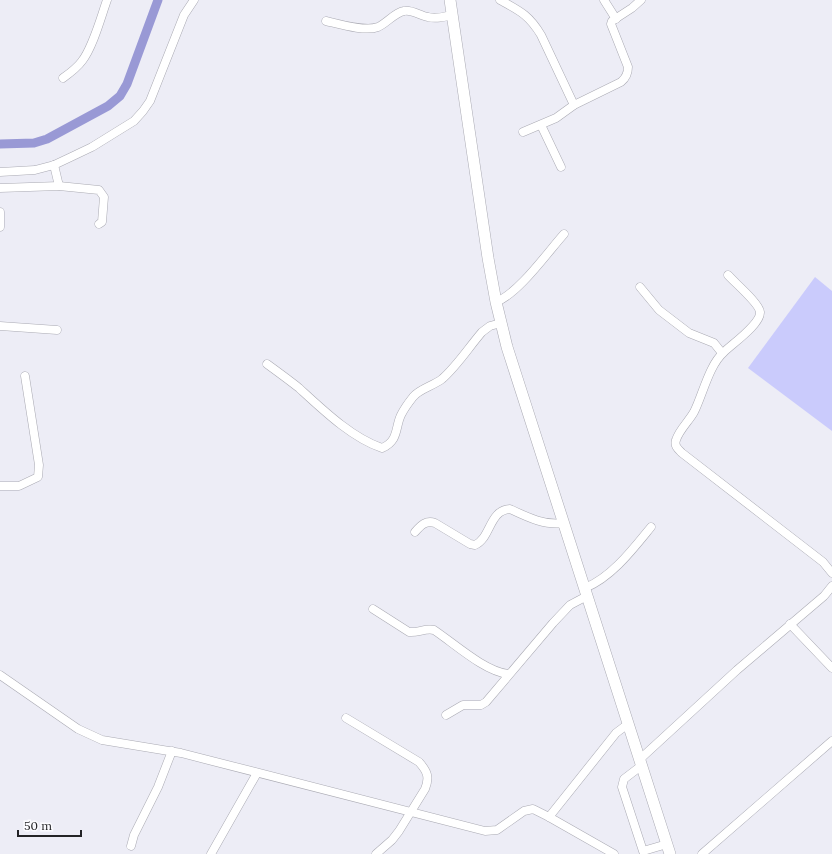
<svg xmlns="http://www.w3.org/2000/svg" width="832" height="854" font-family="Lora,serif">
  <style>
    .green { fill: #cacbfc }
    .lines { fill: none; stroke-linecap: round; stroke-linejoin: round }
    .canal { stroke: #9999d5; stroke-width: 9 }
    .street-casing { stroke: #aaaab3; stroke-width: 9 }
    .secondary-casing { stroke: #aaaab3; stroke-width: 12 }
    .street { stroke: #fff; stroke-width: 8 }
    .secondary { stroke: #fff; stroke-width: 11 }
  </style>
  <rect width="100%" height="100%" fill="#ededf6"/>
  <polygon class="green" points="815,277 832,291 832,431 748,368"/>
  <g class="lines">
    <polyline class="canal" points="0,144 34,143 47,139 108,106 120,96 127,84 158,0"/>
    <defs>
      <g id="street">
        <path d="M500,0c20,11 29,15 41,35l33,70 47,-23c5,-4 7,-8 7,-15l-17,-43 1,-3 20,-13 9,-8"/>
        <polyline points="604,0 616,19"/>
        <path d="M326,21c13,3 39,11 52,6 9,-4 16,-14 26,-16 8,-2 16,5 24,6 8,2 16,0 24,-2"/>
        <path d="M63,78c7,-5 14,-10 19,-17 11,-14 19,-44 25,-61"/>
        <polyline points="541,125 561,167"/>
        <polyline points="523,132 556,118 574,105"/>
        <polyline points="54,165 59,186"/>
        <polyline points="0,172 35,170 54,165 71,157 92,147 134,121 143,111 150,101 184,15 194,0"/>
        <polyline points="0,188 59,186 99,190 104,197 102,222 99,224"/>
        <polyline points="0,212 0,227"/>
        <path d="M728,275c7,8 31,28 32,37 1,12 -28,32 -36,40 -15,13 -21,42 -30,60 -5,9 -15,18 -18,28 -2,6 2,9 6,13l141,109 9,11"/>
        <polyline points="640,287 659,310 689,333 714,343 722,353"/>
        <path d="M496,302c23,-9 51,-49 68,-68"/>
        <polyline points="0,326 57,330"/>
        <path d="M267,364c11,8 22,16 32,24 24,22 53,50 83,60 17,-7 13,-21 19,-33 3,-6 8,-13 12,-18 6,-8 20,-11 29,-18 15,-13 27,-32 40,-47l8,-6 11,-3"/>
        <polyline points="0,486 19,486 38,477 39,465 25,376"/>
        <path d="M415,532c6,-7 11,-12 20,-9l35,21 5,1c16,-7 14,-35 35,-36 17,8 35,17 54,14"/>
        <path d="M585,588c27,-11 48,-39 66,-61"/>
        <path d="M373,609l36,23c9,1 16,-4 25,-2 21,14 50,41 74,44"/>
        <polyline points="790,624 832,668"/>
        <polyline points="0,675 78,729 102,740 181,753 485,831 497,830 524,811 533,809 549,817 614,854"/>
        <polyline points="446,715 463,705 481,705 486,702 553,623 570,605 587,596"/>
        <path d="M346,718l73,44c8,9 11,15 6,27l-26,42 -7,9 -16,14"/>
        <polyline points="639,760 737,670 824,596 832,586"/>
        <polyline points="641,766 624,779 622,787 643,851 667,844"/>
        <polyline points="549,817 616,733 628,724"/>
        <polyline points="131,846 134,835 158,787 172,751"/>
        <polyline points="211,854 257,773"/>
        <polyline points="702,854 832,741"/>
      </g>
      <polyline id="secondary" points="450,0 488,258 496,302 507,347 670,854"/>
    </defs>
    <use href="#street" class="street-casing"/>
    <use href="#secondary" class="secondary-casing"/>
    <use href="#street" class="street"/>
    <use href="#secondary" class="secondary"/>
  </g>
  <path d="M18 830v6h63v-6" fill="none" stroke="#232326" stroke-width="2"/>
  <text x="24" y="830" font-size="12" fill="#232326" stroke="#fbfbff" stroke-width="3" paint-order="stroke">50 m</text>
</svg>
